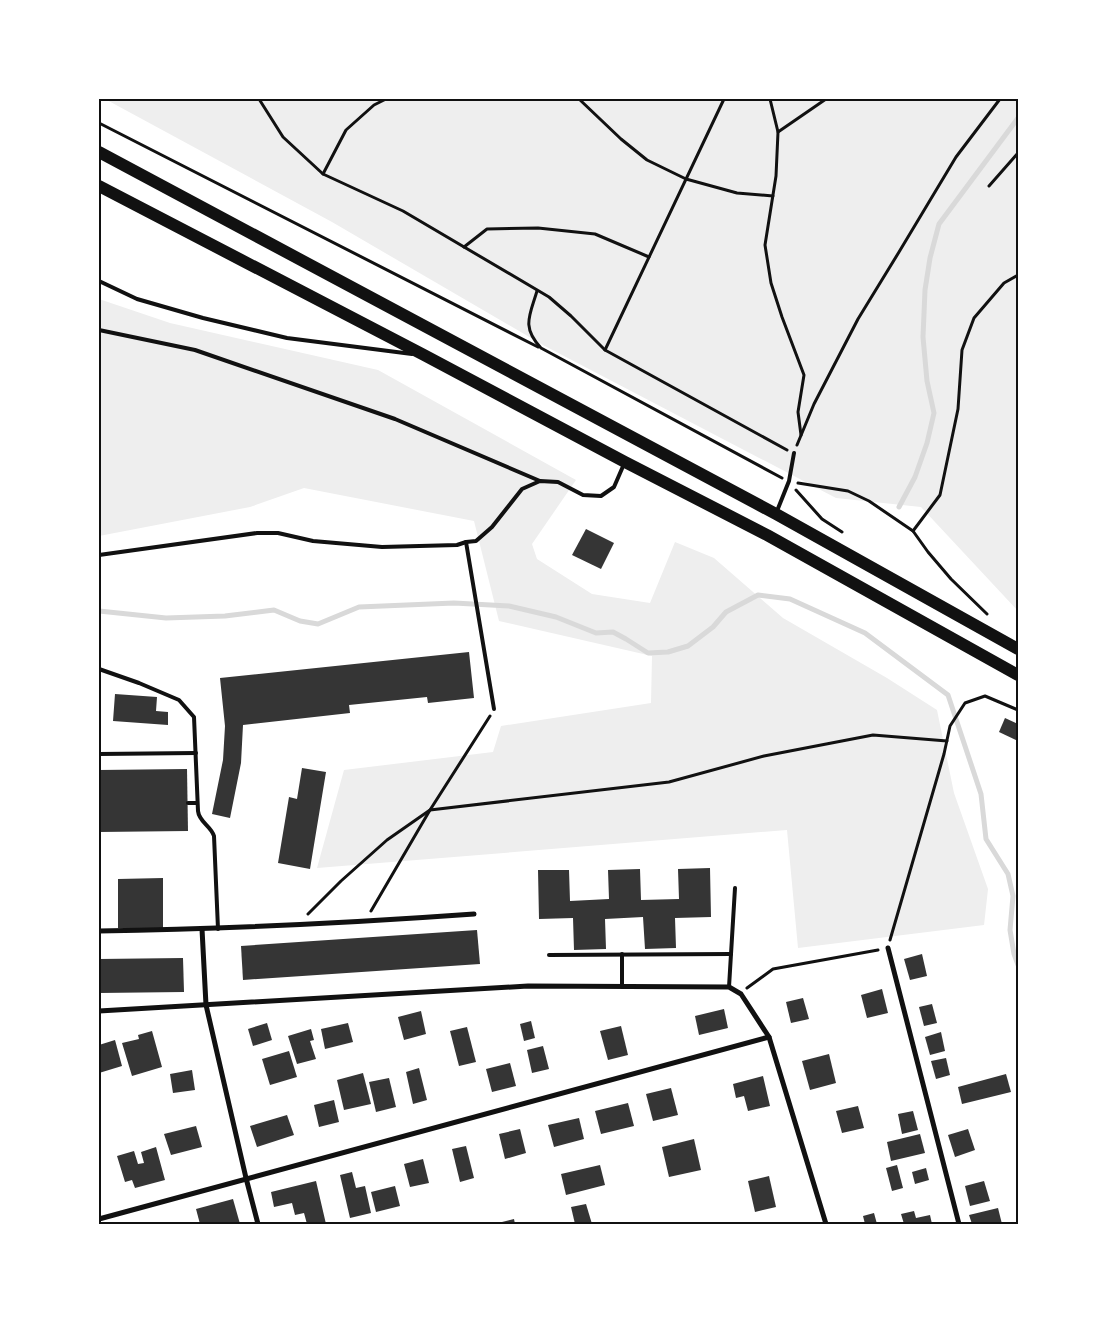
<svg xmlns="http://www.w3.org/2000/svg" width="1117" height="1323" font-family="'PT Sans',sans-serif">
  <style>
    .green { fill: #eee }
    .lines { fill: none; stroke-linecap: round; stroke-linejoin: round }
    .stream { stroke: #d9d9d9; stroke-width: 5 }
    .building { fill: #353535 }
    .path { stroke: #111; stroke-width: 3 }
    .service { stroke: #111; stroke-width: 4 }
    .minor { stroke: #111; stroke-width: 5 }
    .primary { stroke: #111; stroke-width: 12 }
    .neatline { fill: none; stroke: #111; stroke-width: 2 }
  </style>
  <rect width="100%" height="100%" fill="#fff"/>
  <g class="green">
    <polygon points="105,99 1018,99 1018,611 921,507 836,498 543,345 332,222"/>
    <polygon points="99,299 170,323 378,370 576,480 532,544 537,559 592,594 650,603 675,542 714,558 783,618 887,678 937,710 954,793 988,889 984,925 798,948 787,830 317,868 344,770 493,752 501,726 651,703 652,656 499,621 474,521 304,488 250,507 99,536"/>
  </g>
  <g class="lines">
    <g class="stream">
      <polyline points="899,507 915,477 927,443 934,413 927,381 923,337 925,290 930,258 939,224 1018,118"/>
      <polyline points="99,611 166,618 225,616 274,610 300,621 318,624 359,607 454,603 509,606 556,617 596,633 613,632 626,639 648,653 668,652 688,646 713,627 726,612 758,595 790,599 865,633 948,695 981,794 986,839 1008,874 1013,896 1010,930 1014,954 1018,965"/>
    </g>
  </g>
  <g class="building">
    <polygon points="586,529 614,543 601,569 572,555"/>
    <polygon points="469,652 474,698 428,703 427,697 349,705 350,713 243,725 241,763 230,818 212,814 223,760 225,726 220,678"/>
    <polygon points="115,694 157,697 156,711 168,712 168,725 113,721"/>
    <polygon points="1005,718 1018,724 1018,741 999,732"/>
    <polygon points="302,768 326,772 310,869 278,863 289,797 297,799"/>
    <polygon points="187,769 188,831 99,832 99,770"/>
    <polygon points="710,868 711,917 675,918 676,948 645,949 643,917 605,919 606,949 574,950 573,918 539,919 538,870 569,870 570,901 609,899 608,870 640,869 641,900 679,899 678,869"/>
    <polygon points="163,878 163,928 118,928 118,879"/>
    <polygon points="477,930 480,964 243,980 241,946"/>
    <polygon points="922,954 927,976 910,980 904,959"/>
    <polygon points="183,958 184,992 99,993 99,959"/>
    <polygon points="882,989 888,1013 867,1018 861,995"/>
    <polygon points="803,998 809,1019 791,1023 786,1002"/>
    <polygon points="932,1004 937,1023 924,1026 919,1007"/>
    <polygon points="724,1009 728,1028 699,1035 695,1016"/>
    <polygon points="421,1011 426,1034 404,1040 398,1017"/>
    <polygon points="531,1021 535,1038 524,1041 520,1024"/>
    <polygon points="267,1023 272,1040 253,1046 248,1029"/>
    <polygon points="348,1023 353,1042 325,1049 321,1029"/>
    <polygon points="621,1026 628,1055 608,1060 600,1031"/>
    <polygon points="467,1027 476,1062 459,1066 450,1031"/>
    <polygon points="311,1029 314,1040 310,1041 316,1059 297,1064 288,1036"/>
    <polygon points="152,1031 162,1067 132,1076 122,1043 139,1039 138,1035"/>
    <polygon points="941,1032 945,1051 930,1055 925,1037"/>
    <polygon points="115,1040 122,1066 99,1073 99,1045"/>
    <polygon points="543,1046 549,1069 532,1073 527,1050"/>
    <polygon points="289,1051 297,1077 270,1085 262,1059"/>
    <polygon points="829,1054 836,1083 810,1090 802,1061"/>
    <polygon points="946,1058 950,1075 936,1079 931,1061"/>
    <polygon points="510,1063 516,1086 492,1092 486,1069"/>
    <polygon points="419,1068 427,1100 413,1104 406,1072"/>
    <polygon points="192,1070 195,1090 173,1093 170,1074"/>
    <polygon points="363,1073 371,1104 344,1110 337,1080"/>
    <polygon points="1006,1074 1011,1092 962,1104 958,1087"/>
    <polygon points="763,1076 770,1106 748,1111 744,1096 736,1098 733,1084"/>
    <polygon points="389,1078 396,1107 376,1112 369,1082"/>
    <polygon points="671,1088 678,1115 653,1121 646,1094"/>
    <polygon points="334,1100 339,1122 319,1127 314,1105"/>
    <polygon points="628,1103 634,1126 601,1134 595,1111"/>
    <polygon points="858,1106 864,1128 842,1133 836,1111"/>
    <polygon points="913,1111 918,1130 902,1134 898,1114"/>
    <polygon points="287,1115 294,1135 257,1147 250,1126"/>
    <polygon points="579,1118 584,1139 554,1147 548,1125"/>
    <polygon points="196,1126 202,1147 171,1155 164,1134"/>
    <polygon points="520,1129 526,1153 505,1159 499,1134"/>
    <polygon points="968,1129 975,1150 955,1157 948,1135"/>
    <polygon points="920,1134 925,1153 891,1161 887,1142"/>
    <polygon points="694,1139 701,1170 669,1177 662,1147"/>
    <polygon points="466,1146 474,1178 460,1182 452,1149"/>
    <polygon points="156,1147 165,1180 135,1188 132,1180 125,1182 117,1156 134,1151 138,1164 144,1163 141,1152"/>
    <polygon points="423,1159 429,1183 410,1187 404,1164"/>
    <polygon points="600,1165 605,1185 566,1195 561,1174"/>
    <polygon points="897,1165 903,1188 892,1191 886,1168"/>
    <polygon points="926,1168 929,1180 915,1184 912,1172"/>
    <polygon points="352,1172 356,1188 365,1186 371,1213 350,1218 340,1175"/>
    <polygon points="769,1176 776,1207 755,1212 748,1181"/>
    <polygon points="316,1181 326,1224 307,1224 304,1213 295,1215 292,1203 274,1207 271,1192"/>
    <polygon points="984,1181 990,1201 970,1206 965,1186"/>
    <polygon points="395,1186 400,1206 376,1212 371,1192"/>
    <polygon points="233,1199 240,1224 200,1224 196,1209"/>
    <polygon points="586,1204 592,1224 575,1224 571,1207"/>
    <polygon points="998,1208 1002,1224 972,1224 969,1215"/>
    <polygon points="914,1211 916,1218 930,1215 932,1224 904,1224 901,1214"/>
    <polygon points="874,1213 877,1224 865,1224 863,1216"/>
    <polygon points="514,1219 515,1224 494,1224"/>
  </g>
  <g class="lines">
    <g class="path">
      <polyline points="259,99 283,137 323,174 403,211 549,297 571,316 605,350 787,450"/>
      <polyline points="579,99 621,139 647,160 686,179 737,193 773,196"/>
      <polyline points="770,99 778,132 776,176 765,245 771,283 782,317 804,375 798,412 801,435"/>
      <polyline points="99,123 538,347"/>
      <polyline points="778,132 826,99"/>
      <polyline points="323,174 346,130 374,105 386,99"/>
      <polyline points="989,186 1018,153"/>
      <polyline points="464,247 487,229 538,228 595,234 649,257"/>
      <path d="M537,291c-7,24 -16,36 4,57l241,130"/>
      <polyline points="605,350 724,99"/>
      <polyline points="797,445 814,404 858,319 899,252 956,157 1000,99"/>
      <polyline points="798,483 848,491 869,501 913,531"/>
      <polyline points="796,490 822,519 842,532"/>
      <polyline points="987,614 951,579 928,552 913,531 940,495 958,409 962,350 974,318 1004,283 1018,275"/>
      <polyline points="371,911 430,810 490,716"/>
      <polyline points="308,914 341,881 387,840 430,810 669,782 764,756 873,735 947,741"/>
      <polyline points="890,940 944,754 950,726 965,703 985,696 1018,710"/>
      <polyline points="747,988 773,969 878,950"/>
    </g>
    <g class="service">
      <polyline points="99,281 137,299 203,318 287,338 412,354"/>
      <polyline points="99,330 195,350 395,419 540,481"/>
      <polyline points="777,511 789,481 794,453"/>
      <polyline points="466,542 494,709"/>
      <polyline points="99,555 257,533 278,533 313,541 382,547 457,545 466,542 476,541 492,527 522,489 540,481 558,482 583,495 601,496 614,487 624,464"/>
      <path d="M99,669l40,14 40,17 15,17 4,94c1,11 13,15 16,25l4,93"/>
      <polyline points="99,754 196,753"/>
      <polyline points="188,803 197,803"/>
      <polyline points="622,954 622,986"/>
      <polyline points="549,955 731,954"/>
      <polyline points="729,987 735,888"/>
    </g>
    <g class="minor">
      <polyline points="202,929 206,1005 246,1178 258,1224"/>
      <path d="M99,931c125,-2 250,-8 375,-17"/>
      <polyline points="888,948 959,1224"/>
      <polyline points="99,1011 528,986 729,987 741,994 769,1037 826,1224"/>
      <polyline points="99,1219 769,1037"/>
    </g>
    <g class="primary">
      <polyline points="99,152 776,514 1018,649"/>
      <polyline points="99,186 424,355 625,462 767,535 1018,675"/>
    </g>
  </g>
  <rect width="1117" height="1323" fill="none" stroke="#ffffff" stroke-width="200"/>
  <rect x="100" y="100" width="917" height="1123" class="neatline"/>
</svg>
